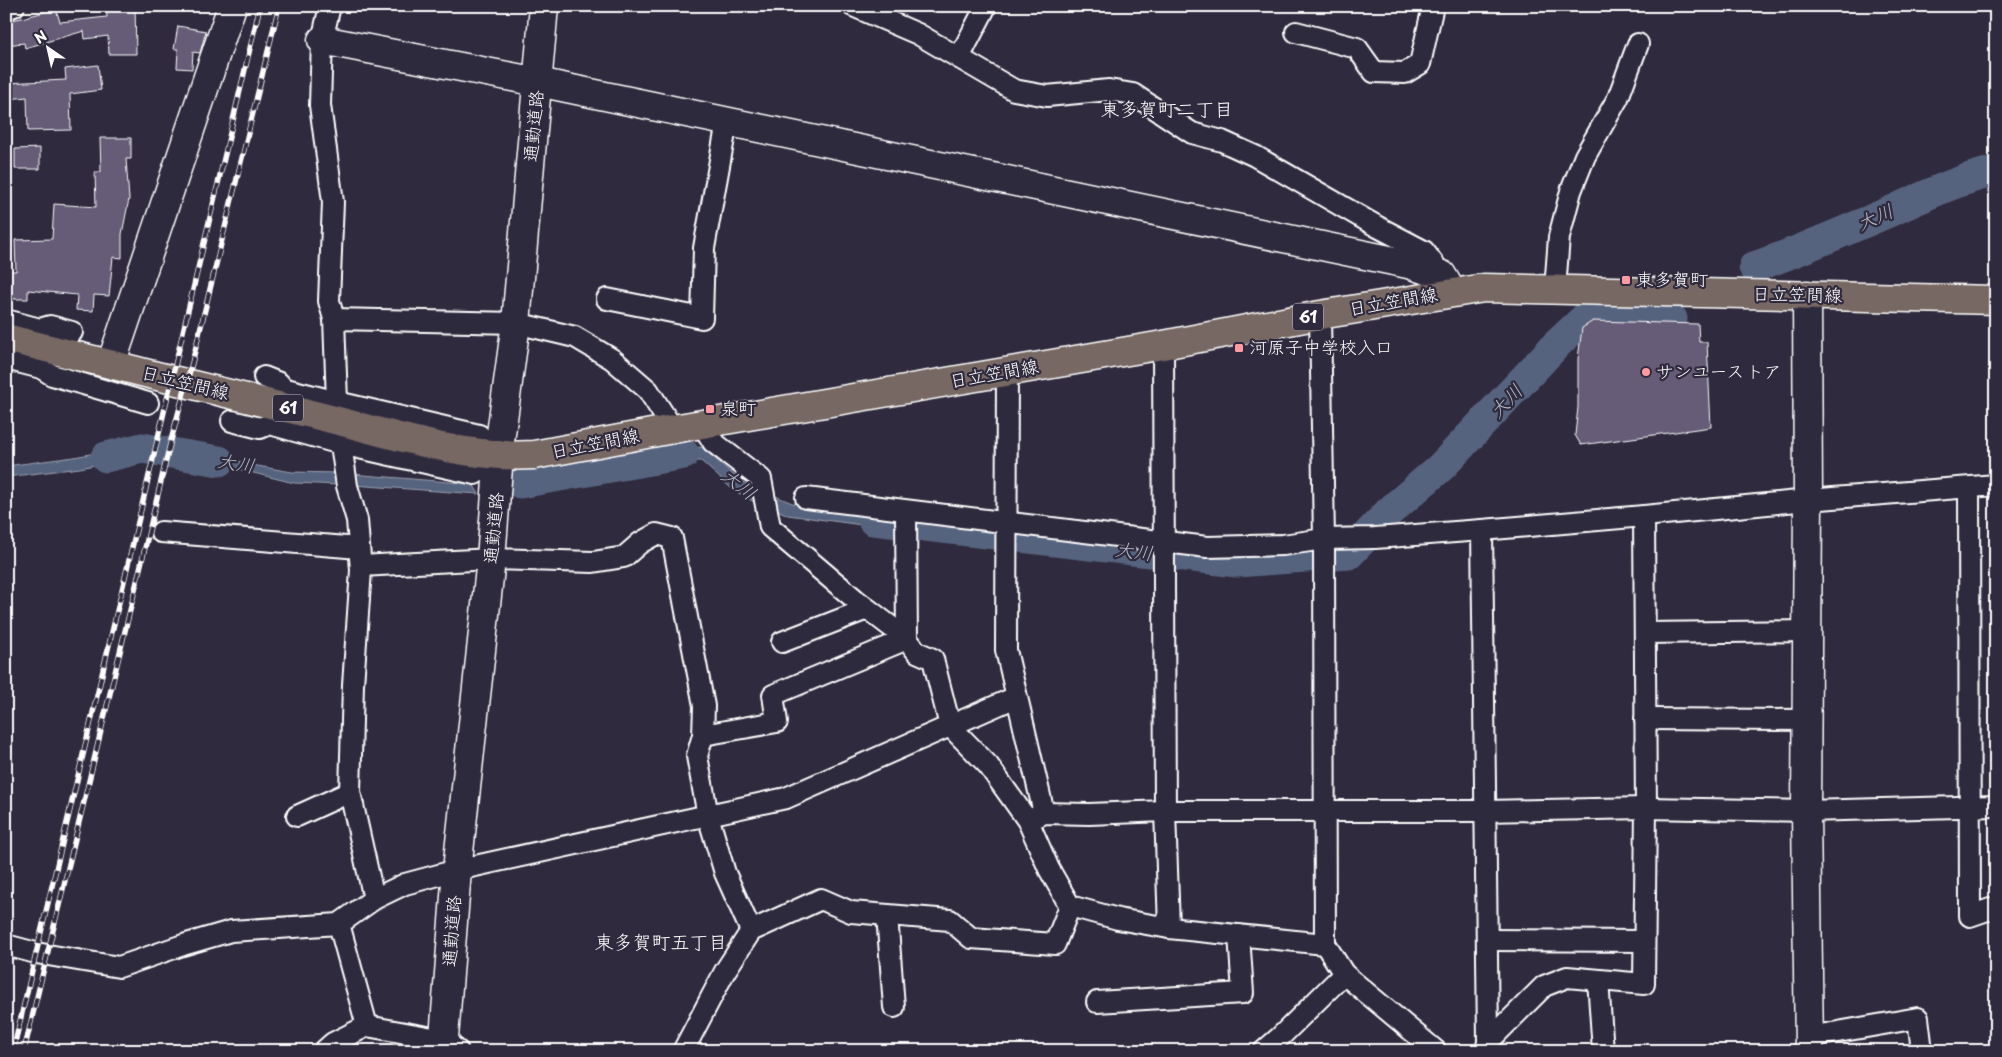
<svg xmlns="http://www.w3.org/2000/svg" width="2002" height="1057" font-family="'Playpen Sans','Klee One',sans-serif">
  <style>
    .water { fill: #56637f; stroke: #9aa1b2 }
    .lines { fill: none; stroke-linecap: round; stroke-linejoin: round }
    .river { stroke: #56637f; stroke-width: 31 }
    .building { fill: #665b78; stroke: #fff }
    .street-casing { stroke: #fff; stroke-width: 24 }
    .secondary-casing { stroke: #fff; stroke-width: 31 }
    .primary-casing { stroke: #fff; stroke-width: 31 }
    .street { stroke: #2f2a3d; stroke-width: 20 }
    .secondary { stroke: #2f2a3d; stroke-width: 28 }
    .primary { stroke: #776864; stroke-width: 28 }
    .rail-casing { stroke: #fff; stroke-width: 5.5 }
    .rail { stroke: #2f2a3d; stroke-width: 4; stroke-dasharray: 11; stroke-linecap: butt }
    .poi-dot { fill: #ff9aa2; stroke: #2f2a3d; stroke-width: 2 }
    .labels { text-anchor: middle; stroke-width: 4.5; stroke-linejoin: round; paint-order: stroke }
    .shield { fill: #2f2a3d; stroke: #c1bfc5; stroke-width: 1 }
    .shield-label { font-size: 16px; font-weight: bold; fill: #fff }
    .street-label { font-size: 18px; fill: #fff; stroke: #2f2a3d }
    .poi-label { font-size: 18px; fill: #fff; stroke: #2f2a3d; text-anchor: start }
    .neighbourhood-label { font-size: 19px; fill: #fff; stroke: #2f2a3d }
    .water-label { font-size: 19px; font-style: italic; fill: #b3b9c5; stroke: #2f2a3d }
  </style>
  <rect width="100%" height="100%" fill="#2f2a3d"/>
  <filter id="ink" filterUnits="userSpaceOnUse"><feTurbulence type="fractalNoise" baseFrequency=".02" numOctaves="2"/><feDisplacementMap in="SourceGraphic" scale="10" xChannelSelector="R" yChannelSelector="G"/><feConvolveMatrix kernelMatrix="1 2 1 2 8 2 1 2 1" color-interpolation-filters="sRGB"/></filter>
  <g filter="url(#ink)">
    <g class="water">
      <polygon points="149,443 145,457 133,457 80,468 6,477 6,466 74,457"/>
      <polygon points="701,447 741,481 756,489 759,505 732,489 701,461 685,461 643,467 640,457"/>
      <polygon points="177,452 189,455 210,453 252,465 292,472 337,473 339,485 294,483 209,462 183,465 173,463"/>
      <polygon points="631,458 633,470 522,490 521,479"/>
      <polygon points="351,474 473,484 479,494 352,485"/>
      <polygon points="773,495 792,503 899,518 899,530 788,515 775,509"/>
    </g>
    <g class="lines">
      <g class="river">
        <path d="M1754,267c49,-17 95,-38 142,-58 33,-15 64,-30 100,-38"/>
        <polyline points="106,457 142,448 219,461"/>
        <polyline points="520,483 684,454"/>
        <polyline points="873,520 1237,562 1349,554 1390,511 1441,467 1557,344 1586,317 1672,319"/>
      </g>
    </g>
    <g class="building">
      <polygon points="106,6 135,6 136,54 109,54 108,36 85,39 84,31 25,48 24,43 6,45 6,21 22,18 56,9 60,22 107,17"/>
      <polygon points="178,26 206,31 200,53 193,52 192,69 177,68 178,49 174,49"/>
      <polygon points="98,65 101,90 70,94 71,130 28,131 27,97 8,99 6,83 66,80 65,69"/>
      <polygon points="100,138 131,138 131,159 126,159 129,199 122,234 122,258 113,257 109,296 94,295 93,311 76,310 77,295 28,290 28,299 6,299 6,271 16,271 15,240 52,239 54,204 96,207 95,172 101,172"/>
      <polygon points="40,148 40,169 15,169 15,149"/>
      <polygon points="1593,321 1698,324 1699,342 1707,342 1711,427 1581,445 1575,435 1578,407 1578,359 1582,328"/>
    </g>
    <g class="lines">
      <defs>
        <g id="street">
          <polyline points="330,6 322,40 320,105 333,202 329,301 334,319 337,402 479,435 499,456 475,474 341,444 347,486 357,520 361,570 353,685 350,792"/>
          <polyline points="853,6 918,34 1014,90 1047,96 1109,90 1133,94 1192,133 1222,141 1255,156 1378,227 1424,251 1442,275"/>
          <polyline points="6,9 14,6"/>
          <polyline points="1296,32 1357,48 1374,72 1405,73 1420,64 1433,6"/>
          <polyline points="959,58 984,10 984,6"/>
          <polyline points="1555,289 1559,237 1571,191 1585,156 1618,98 1638,44"/>
          <polyline points="607,299 702,318 704,248 727,122"/>
          <polyline points="1320,315 1324,539 1325,944 1344,974 1436,1051"/>
          <polyline points="334,319 516,323 575,337 612,359 648,390 673,429"/>
          <polyline points="6,320 40,329 50,326 72,332"/>
          <polyline points="1163,345 1165,811 1169,928"/>
          <polyline points="6,359 41,368 52,375 148,403"/>
          <polyline points="1007,372 1006,650 1044,813"/>
          <polyline points="264,377 279,383 282,388 337,402"/>
          <polyline points="232,421 260,428 270,424 341,444"/>
          <polyline points="1969,488 1970,916 1996,907"/>
          <polyline points="806,498 1207,547 1283,545 1324,539 1375,538 1482,530 1644,516 1808,500 1996,485"/>
          <polyline points="1482,530 1488,1042 1486,1050"/>
          <polyline points="161,532 359,548"/>
          <polyline points="361,566 491,559 593,562 624,557 640,543 656,534 672,538 704,706 703,735 697,756 708,816 725,873 751,931"/>
          <polyline points="1645,633 1807,631"/>
          <polyline points="782,642 867,609"/>
          <polyline points="1645,719 1806,720"/>
          <polyline points="703,735 777,722 773,695 907,639 906,512"/>
          <polyline points="1028,821 1044,813 1089,814 1165,811 1485,811 1646,808 1806,811 1996,806"/>
          <polyline points="374,899 405,884 457,870 786,798 1016,697"/>
          <polyline points="1070,906 1118,919 1169,928 1325,944"/>
          <polyline points="887,915 894,1007"/>
          <polyline points="339,924 367,1026"/>
          <polyline points="1487,940 1644,941"/>
          <polyline points="6,945 36,953 119,967 183,945 231,931 339,924 374,899 350,792 297,816"/>
          <polyline points="1598,980 1603,1051"/>
          <polyline points="1097,1002 1243,993 1239,935"/>
          <polyline points="1809,1037 1918,1018 1922,1051"/>
          <polyline points="1488,1042 1544,986 1567,977 1644,984 1646,808 1644,516"/>
          <polyline points="324,1051 333,1043 367,1026 444,1040 458,1051"/>
          <polyline points="683,1051 725,971 751,931 821,899 851,912 950,920 971,938 1055,944 1070,906 1049,869 1028,821 988,765 950,726 933,659 917,652 907,639 856,600 770,527 761,479 713,442 702,424"/>
          <polyline points="1264,1051 1280,1037 1344,974"/>
        </g>
        <g id="secondary">
          <polyline points="322,40 538,82 1408,264 1442,275 1452,292"/>
          <polyline points="1807,295 1808,500 1806,811 1809,1051"/>
          <polyline points="111,364 232,6"/>
          <polyline points="443,1051 457,870 491,559 500,441 516,323 544,6"/>
        </g>
        <path id="primary" d="M6,338c106,27 211,53 317,79 68,17 140,42 211,38l139,-26 490,-84 157,-30 164,-27 512,12"/>
      </defs>
      <use href="#street" class="street-casing"/>
      <use href="#secondary" class="secondary-casing"/>
      <use href="#primary" class="primary-casing"/>
      <use href="#street" class="street"/>
      <use href="#secondary" class="secondary"/>
      <use href="#primary" class="primary"/>
      <defs>
        <g id="rail">
          <polyline points="13,1051 260,6"/>
          <polyline points="24,1051 170,444 192,363 279,6"/>
        </g>
      </defs>
      <use href="#rail" class="rail-casing"/>
      <use href="#rail" class="rail"/>
    </g>
  </g>
  <g class="poi-dot">
    <rect x="1621" y="275" width="10" height="10" rx="2.5"/>
    <rect x="1234" y="343" width="10" height="10" rx="2.5"/>
    <circle cx="1646" cy="372" r="5"/>
    <rect x="705" y="404" width="10" height="10" rx="2.5"/>
  </g>
  <g class="labels">
    <g class="shield">
      <rect x="1293" y="303.5" width="30" height="27" rx="4"/>
      <rect x="273" y="394.5" width="30" height="27" rx="4"/>
    </g>
    <g class="shield-label">
      <text x="1308" y="323">61</text>
      <text x="288" y="414">61</text>
    </g>
    <g class="street-label">
      <text transform="translate(534 126) rotate(-85)" y="6">通勤道路</text>
      <text transform="translate(1797 295) rotate(1)" y="6">日立笠間線</text>
      <text transform="translate(1393 302) rotate(-10)" y="6">日立笠間線</text>
      <text transform="translate(994 374) rotate(-10)" y="6">日立笠間線</text>
      <text transform="translate(185 383) rotate(14)" y="6">日立笠間線</text>
      <text transform="translate(595 444) rotate(-11)" y="6">日立笠間線</text>
      <text transform="translate(494 528) rotate(-85)" y="6">通勤道路</text>
      <text transform="translate(452 931) rotate(-86)" y="6">通勤道路</text>
    </g>
    <g class="poi-label">
      <text x="1636" y="286">東多賀町</text>
      <text x="1249" y="354">河原子中学校入口</text>
      <text x="1656" y="378">サンユーストア</text>
      <text x="720" y="415">泉町</text>
    </g>
    <g class="neighbourhood-label">
      <text x="1167" y="116">東多賀町二丁目</text>
      <text x="661" y="949">東多賀町五丁目</text>
    </g>
    <g class="water-label">
      <text transform="translate(1875 217) rotate(-24)" y="7">大川</text>
      <text transform="translate(1506 401) rotate(-46)" y="7">大川</text>
      <text transform="translate(236 463) rotate(9)" y="7">大川</text>
      <text transform="translate(739 484) rotate(38)" y="7">大川</text>
      <text transform="translate(1134 551) rotate(7)" y="7">大川</text>
    </g>
  </g>
  <rect width="2002" height="1057" fill="none" stroke="#2f2a3d" stroke-width="25"/>
  <rect x="12" y="12" width="1977" height="1032" fill="none" stroke="#fff" stroke-width="2" filter="url(#ink)"/>
  <g transform="translate(48 48) rotate(326)" stroke="#2f2a3d" stroke-width="4" paint-order="stroke">
  <path d="M0-4L9 19L0 12L-9 19Z" fill="#ffffff"/>
  <text y="-8" font-size="14" font-weight="bold" text-anchor="middle" fill="#ffffff">N</text>
  </g>
</svg>
